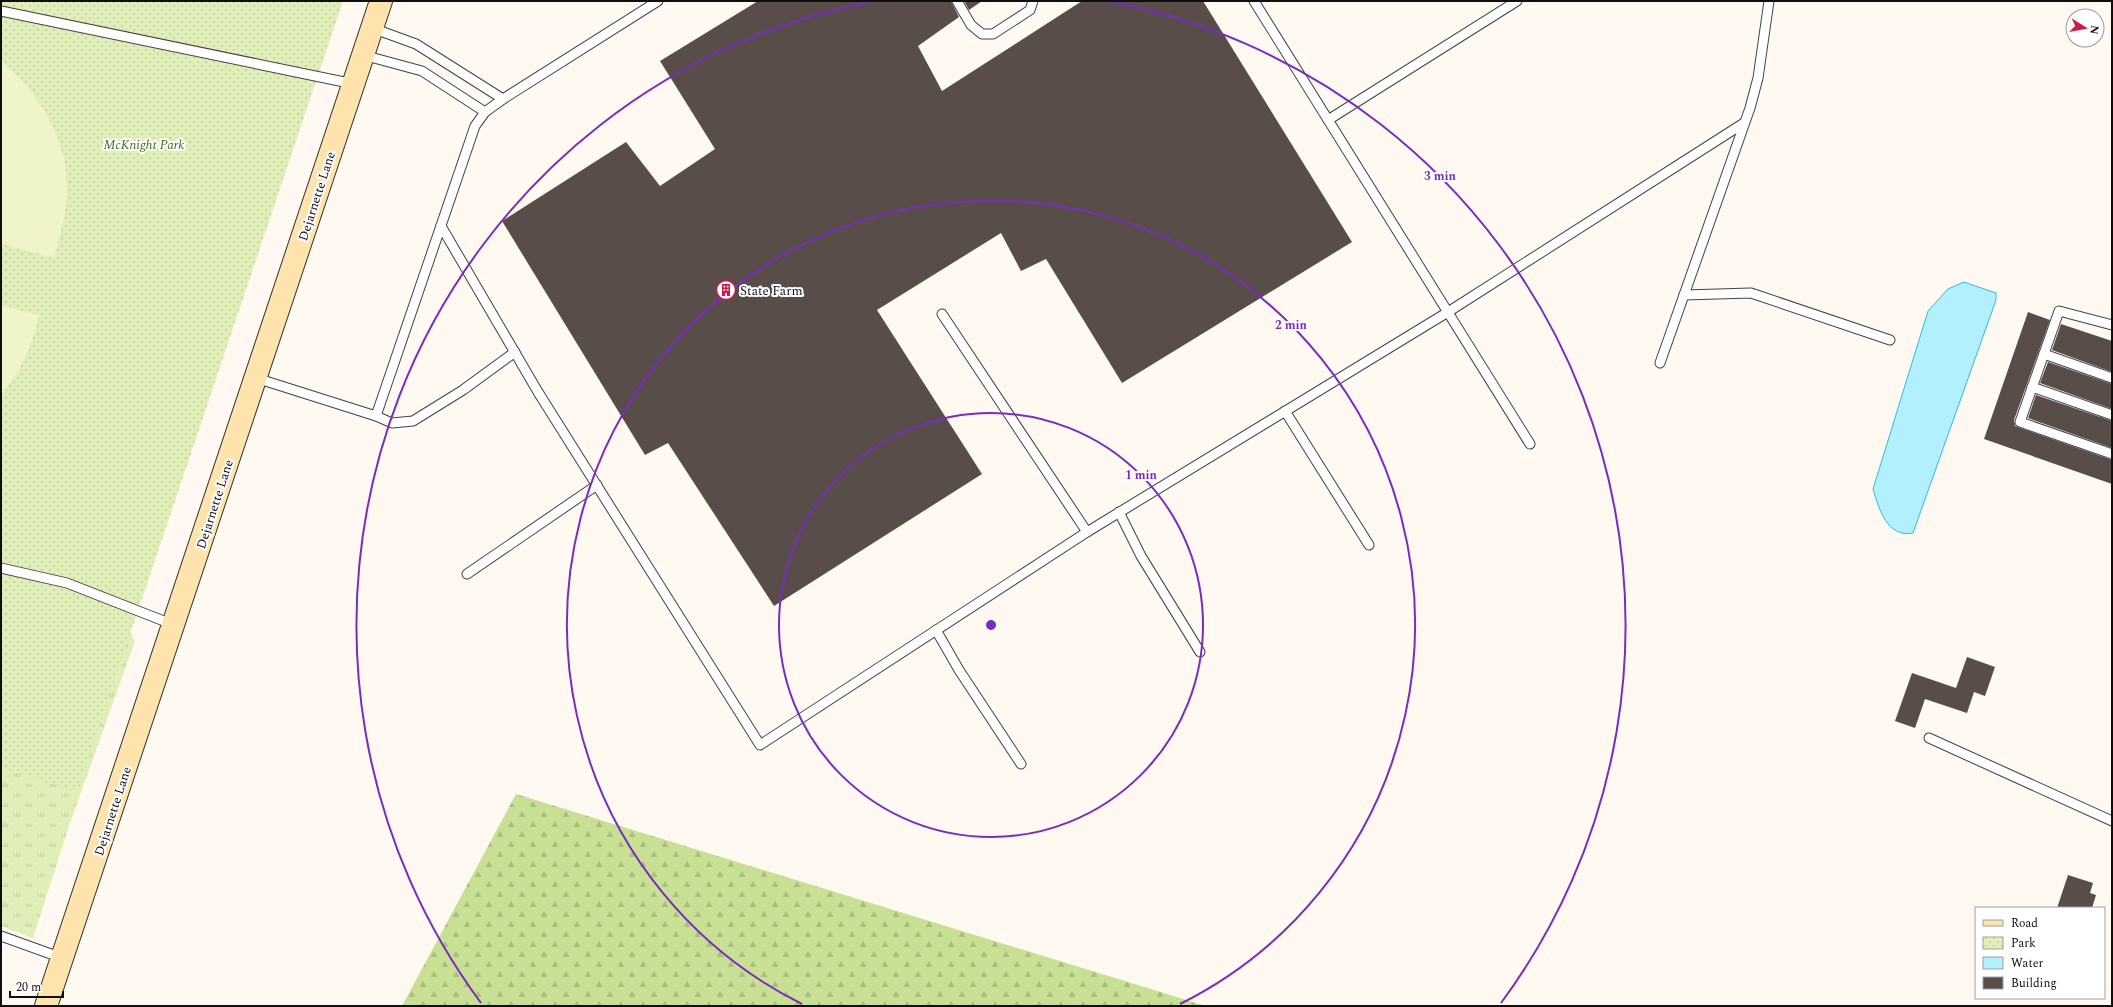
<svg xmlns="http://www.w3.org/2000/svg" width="2113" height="1007" font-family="Spectral,serif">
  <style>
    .grass { fill: url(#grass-tufts) }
    .forest { fill: url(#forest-firs) }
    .park { fill: url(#park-dots) }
    .pitch { fill: #eff4c9 }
    .water { fill: #b1f0fc; stroke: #31bcd9 }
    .building { fill: #594d4a }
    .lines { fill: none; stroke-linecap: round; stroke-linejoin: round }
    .lane-casing { stroke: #424242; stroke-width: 11 }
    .secondary-casing { stroke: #313131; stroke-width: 24 }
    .lane { stroke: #fff; stroke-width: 9 }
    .secondary { stroke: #ffe3ac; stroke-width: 22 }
    .ring { fill: none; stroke: #7b2cbf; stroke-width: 2 }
    .labels { text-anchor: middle; stroke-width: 4; stroke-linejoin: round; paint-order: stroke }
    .park-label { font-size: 13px; font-style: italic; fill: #3d6e19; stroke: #fff }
    .street-label { font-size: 13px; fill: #0f0f0f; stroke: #fff }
    .poi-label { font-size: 13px; fill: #0f0f0f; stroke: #fff; text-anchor: start }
    .centre { fill: #7b2cbf; stroke: #fff; stroke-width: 2 }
    .ring-label { font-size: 12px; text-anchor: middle; font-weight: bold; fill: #7b2cbf; stroke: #fff; stroke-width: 4; stroke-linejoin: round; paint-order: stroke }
  </style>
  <defs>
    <pattern id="grass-tufts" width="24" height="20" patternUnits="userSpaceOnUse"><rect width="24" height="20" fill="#e0eeb7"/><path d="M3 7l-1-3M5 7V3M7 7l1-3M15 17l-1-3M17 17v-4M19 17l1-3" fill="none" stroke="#bfcb9c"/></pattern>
    <pattern id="forest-firs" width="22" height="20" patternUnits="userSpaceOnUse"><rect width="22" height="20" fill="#c7e094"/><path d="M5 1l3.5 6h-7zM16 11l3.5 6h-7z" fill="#aabf7e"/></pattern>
    <pattern id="park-dots" width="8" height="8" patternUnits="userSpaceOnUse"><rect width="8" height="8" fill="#e0eeb7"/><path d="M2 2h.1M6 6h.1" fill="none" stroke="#bfcb9c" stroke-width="1.8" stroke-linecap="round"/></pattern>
  </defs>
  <rect width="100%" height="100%" fill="#fff9f1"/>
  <polygon class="grass" points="1,580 121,616 135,641 69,826 33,938 1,926"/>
  <polygon class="forest" points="516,794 1206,1006 402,1006"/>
  <polygon class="park" points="1,1 343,1 77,792 1,767"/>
  <g class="pitch">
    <path d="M1,61c38,31 67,78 66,129 0,23 -7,46 -13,68l-53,-14z"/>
    <path d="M1,305l38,10c-7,32 -18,55 -38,81z"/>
  </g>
  <path class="water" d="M1964,282l32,11v7l-83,233c-26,5 -34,-24 -40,-44l55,-178 20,-22z"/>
  <g class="building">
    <polygon points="758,1 951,1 959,17 918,46 942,91 1082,1 1203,1 1352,242 1122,383 1046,259 1021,271 1001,233 877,310 982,474 774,606 668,443 645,455 502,221 626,142 660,186 715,149 660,61"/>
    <polygon points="964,1 982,1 969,10"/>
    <polygon points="2028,312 2050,320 2014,420 2015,426 2112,460 2112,484 1984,439"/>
    <polygon points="2061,324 2112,341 2112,372 2052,350"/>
    <polygon points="2048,362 2112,384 2112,409 2040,383"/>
    <polygon points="2036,395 2112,421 2112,448 2028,418"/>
    <polygon points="1967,657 1995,667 1985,696 1974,692 1967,713 1925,699 1915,728 1895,721 1912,673 1956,688"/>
    <polygon points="2068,875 2093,883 2090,893 2096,895 2092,908 2057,908"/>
  </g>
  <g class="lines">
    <defs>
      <g id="lane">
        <polyline points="957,1 971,25 982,34 993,34 1030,10 1033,1"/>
        <polyline points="1254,1 1530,444"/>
        <polyline points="1,11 354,84"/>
        <polyline points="372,28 416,44 503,99"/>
        <polyline points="363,55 422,71 485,112"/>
        <polyline points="1328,120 1517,1"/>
        <polyline points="441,226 538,392 760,745 1087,532 1448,312 1744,123"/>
        <polyline points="1684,295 1751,293 1890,340"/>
        <polyline points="942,314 1087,532"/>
        <polyline points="2112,325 2059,311 2020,422 2112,454"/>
        <polyline points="2044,354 2112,378"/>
        <polyline points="1660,363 1750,108 1758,78 1769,1"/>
        <polyline points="256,378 376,416 392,423 413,421 463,390 515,352"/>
        <polyline points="2032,387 2112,415"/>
        <polyline points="1285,411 1369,545"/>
        <polyline points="376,416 475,126 485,112 503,99 658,1"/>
        <polyline points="1119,512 1141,556 1200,652"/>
        <polyline points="1,568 67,583 174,625"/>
        <polyline points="467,574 597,485"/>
        <polyline points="936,630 959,670 1021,764"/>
        <polyline points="1929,738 2112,821"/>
        <polyline points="1,936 62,958"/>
      </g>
      <polyline id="secondary" points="46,1006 381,1"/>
    </defs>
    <use href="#lane" class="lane-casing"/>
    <use href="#secondary" class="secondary-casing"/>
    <use href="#lane" class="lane"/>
    <use href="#secondary" class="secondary"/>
  </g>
  <g class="ring">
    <circle cx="991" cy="625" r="212"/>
    <path d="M802 1004A424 424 0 1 1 1180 1004"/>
    <path d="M481 1003A635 635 0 0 1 870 2M1112 2A635 635 0 0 1 1501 1003"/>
  </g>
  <defs>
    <symbol id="building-ring" viewBox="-11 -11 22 22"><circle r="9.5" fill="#fff" stroke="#cd1a4a" stroke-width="1.5"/><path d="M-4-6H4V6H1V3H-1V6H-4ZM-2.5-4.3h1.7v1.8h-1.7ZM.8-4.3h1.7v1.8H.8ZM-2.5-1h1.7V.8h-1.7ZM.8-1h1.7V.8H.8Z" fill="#cd1a4a"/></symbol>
  </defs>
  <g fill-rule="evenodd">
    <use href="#building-ring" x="715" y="279" width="22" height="22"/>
  </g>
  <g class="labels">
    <g class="park-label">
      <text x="144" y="149">McKnight Park</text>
    </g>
    <g class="street-label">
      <text transform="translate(316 196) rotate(-72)" y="5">Dejarnette Lane</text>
      <text transform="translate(214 504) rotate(-72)" y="5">Dejarnette Lane</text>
      <text transform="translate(112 811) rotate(-72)" y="5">Dejarnette Lane</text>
    </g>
    <g class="poi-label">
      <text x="740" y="295">State Farm</text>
    </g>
  </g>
  <circle cx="991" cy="625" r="6" class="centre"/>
  <g class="ring-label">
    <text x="1440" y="180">3 min</text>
    <text x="1291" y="329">2 min</text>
    <text x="1141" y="479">1 min</text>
  </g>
  <rect width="2113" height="1007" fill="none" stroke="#0f0f0f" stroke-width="4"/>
  <rect x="1975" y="907" width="130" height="92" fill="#ffffff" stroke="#9f9f9f"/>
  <rect x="1983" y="920" width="20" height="6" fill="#ffe3ac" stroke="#9f9f9f"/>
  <text x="2011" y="927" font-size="12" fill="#0f0f0f">Road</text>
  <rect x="1983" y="937" width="20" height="12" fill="url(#park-dots)" stroke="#9f9f9f"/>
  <text x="2011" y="947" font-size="12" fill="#0f0f0f">Park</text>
  <rect x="1983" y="957" width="20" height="12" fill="#b1f0fc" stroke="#9f9f9f"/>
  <text x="2011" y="967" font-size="12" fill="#0f0f0f">Water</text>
  <rect x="1983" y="977" width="20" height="12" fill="#594d4a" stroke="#9f9f9f"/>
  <text x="2011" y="987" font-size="12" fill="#0f0f0f">Building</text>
  <g transform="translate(2085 28) rotate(101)"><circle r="19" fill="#ffffff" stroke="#9f9f9f"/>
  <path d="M0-3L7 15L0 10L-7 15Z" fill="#cd1a4a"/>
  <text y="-6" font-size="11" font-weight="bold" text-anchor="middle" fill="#0f0f0f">N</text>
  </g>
  <path d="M10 991v6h53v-6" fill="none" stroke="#0f0f0f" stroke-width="2"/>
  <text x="16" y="991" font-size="12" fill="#0f0f0f" stroke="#ffffff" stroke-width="3" paint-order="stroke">20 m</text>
</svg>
